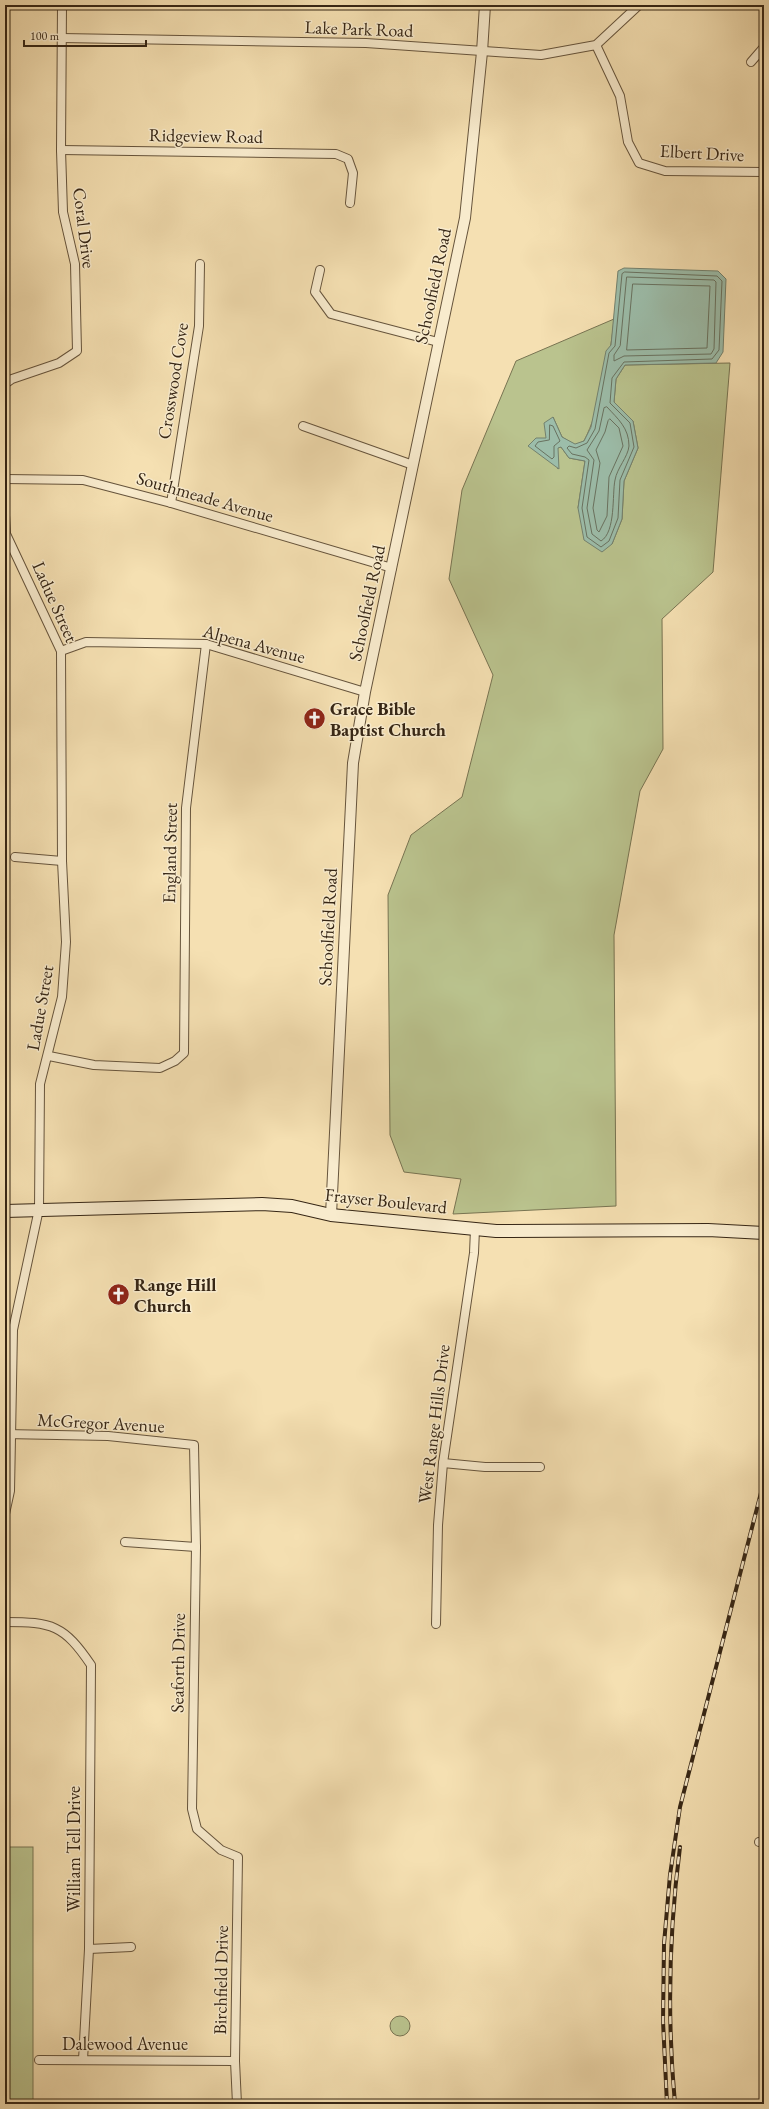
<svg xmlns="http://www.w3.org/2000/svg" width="769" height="2109" font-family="'EB Garamond',serif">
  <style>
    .green { fill: #bac38e; stroke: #787452 }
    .water { fill: #9cbdaa; stroke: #73816e }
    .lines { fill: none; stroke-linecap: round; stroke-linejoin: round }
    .shore { stroke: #697260; stroke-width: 1 }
    .minor-casing { stroke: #66543c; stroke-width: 10 }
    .tertiary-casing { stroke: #66543c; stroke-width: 12 }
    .secondary-casing { stroke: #362615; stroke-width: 14 }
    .minor { stroke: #f8ebcd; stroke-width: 8 }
    .tertiary { stroke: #f8ebcd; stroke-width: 10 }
    .secondary { stroke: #f8ebcd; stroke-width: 12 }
    .rail-casing { stroke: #362615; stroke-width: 4 }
    .rail { stroke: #f8ebcd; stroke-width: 2.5; stroke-dasharray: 8; stroke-linecap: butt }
    .labels { text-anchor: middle; stroke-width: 3; stroke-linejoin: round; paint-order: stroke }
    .street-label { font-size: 18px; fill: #362615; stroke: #f8ebcd }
    .poi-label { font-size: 18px; font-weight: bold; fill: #362615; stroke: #f8ebcd; text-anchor: start }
  </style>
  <rect width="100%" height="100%" fill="#f5e0b2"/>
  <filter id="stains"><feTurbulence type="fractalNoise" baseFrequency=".005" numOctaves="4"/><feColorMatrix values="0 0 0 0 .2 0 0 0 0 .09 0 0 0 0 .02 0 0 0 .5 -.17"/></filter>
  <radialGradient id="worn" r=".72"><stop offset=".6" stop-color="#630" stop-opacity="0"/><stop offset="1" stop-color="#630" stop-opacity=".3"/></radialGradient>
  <g class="green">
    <path d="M614,319c-3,35 -14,91 -30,122l-9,4 -13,-8 -9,-20 5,52 -1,-21 4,-1 8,11 16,3 -7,47 34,36 10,-25 2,-38 14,-33 -5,-27 -19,-19 2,-23 9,-14 105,-2 -17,209 -51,47 1,130 -23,42 -26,144 2,271 -163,8 8,-35 -57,-7 -14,-37 -2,-240 23,-60 51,-38 31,-122 -44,-96 13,-89 54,-129z"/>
    <rect x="5" y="1847" width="28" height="257"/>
    <circle cx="400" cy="2026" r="10"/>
  </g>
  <polygon class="water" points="624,268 718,271 726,279 723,352 716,363 625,365 616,379 614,402 633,421 638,448 624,481 622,519 612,544 602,552 584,540 578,508 585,461 569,458 561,447 558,448 559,469 528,446 536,438 546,438 544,423 553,417 562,437 575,444 584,441 591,427 606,351 611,345 618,271"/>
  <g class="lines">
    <g class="shore">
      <polygon points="625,272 717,276 722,281 719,350 712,359 624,362 612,378 610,403 630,423 634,447 620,480 618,518 609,541 601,547 587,537 582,508 589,460 585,457 572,454 567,448 569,446 576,448 587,443 595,429 609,353 615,346 622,274"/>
      <polygon points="627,277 714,280 716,282 714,349 711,354 624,356 614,361 614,355 620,346"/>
      <polygon points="633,284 710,286 707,348 627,350"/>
      <path d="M607,407c11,12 22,21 22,39 -1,11 -12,22 -14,34 -3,14 1,52 -14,61l-9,-7 -5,-26 7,-48 -7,-10 12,-19 5,-23z"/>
      <polygon points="610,419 619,428 623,446 609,477 607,516 599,532 597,530 593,508 600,463 596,450 605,432 608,421"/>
      <polygon points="550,425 553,426 560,441 554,446 554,457 552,459 535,446 538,442 549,440"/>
    </g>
    <defs>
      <g id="minor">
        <polyline points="61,38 366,43 541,55 596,45 639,5"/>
        <polyline points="596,45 620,96 628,142 639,163 665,171 764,172"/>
        <polyline points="751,62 764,47"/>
        <polyline points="61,150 336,154 348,159 353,173 350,203"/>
        <polyline points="320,270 315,292 331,314 438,342"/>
        <polyline points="5,384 12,379 59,363 77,351 75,264 63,212 61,150 62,5"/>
        <polyline points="303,426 413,465"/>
        <polyline points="5,479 83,480 171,503 392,568"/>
        <polyline points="171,503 199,326 200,264"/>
        <polyline points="5,515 6,534 61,651 62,861 66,942 62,997 40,1084 39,1209 13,1330 10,1491 5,1514"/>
        <polyline points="61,651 86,642 206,644 365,692"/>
        <polyline points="15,857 62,861"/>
        <polyline points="49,1056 94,1065 160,1068 175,1061 184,1053 186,808 206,644"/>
        <polyline points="5,1434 108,1436 194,1445 196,1547 192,1809 197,1829 221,1850 238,1857 235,2061 237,2104"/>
        <polyline points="443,1463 485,1467 540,1467"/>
        <polyline points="125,1542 196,1547"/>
        <path d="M5,1622c47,0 59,3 86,43l-2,284 -6,111"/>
        <polyline points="436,1624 438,1525 443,1463 474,1253 475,1229"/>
        <polyline points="759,1842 764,1842"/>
        <polyline points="89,1949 131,1947"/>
        <polyline points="39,2060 235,2061"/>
      </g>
      <polyline id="tertiary" points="331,1215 353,763 365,692 465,218 482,52 485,5"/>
      <polyline id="secondary" points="5,1211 262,1204 292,1206 331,1215 496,1231 708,1230 764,1233"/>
    </defs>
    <use href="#minor" class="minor-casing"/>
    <use href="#tertiary" class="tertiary-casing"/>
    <use href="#secondary" class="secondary-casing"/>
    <use href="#minor" class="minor"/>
    <use href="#tertiary" class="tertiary"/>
    <use href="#secondary" class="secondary"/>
    <defs>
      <g id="rail">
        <polyline points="667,2104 663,2021 664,1944 670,1875 680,1807 764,1481"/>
        <path d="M675,2104c-8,-86 -6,-172 5,-257"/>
      </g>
    </defs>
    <use href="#rail" class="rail-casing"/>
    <use href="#rail" class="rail"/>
  </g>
  <defs>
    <symbol id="church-disc" viewBox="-11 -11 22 22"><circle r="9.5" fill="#8f2418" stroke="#f8ebcd"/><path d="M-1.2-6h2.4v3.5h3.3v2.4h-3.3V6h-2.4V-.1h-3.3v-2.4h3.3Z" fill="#fff"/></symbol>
  </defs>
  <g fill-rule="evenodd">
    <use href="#church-disc" x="302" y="706" width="25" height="25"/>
    <use href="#church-disc" x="106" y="1282" width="25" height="25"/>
  </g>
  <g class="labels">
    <g class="street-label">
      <text transform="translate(359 29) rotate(2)" y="6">Lake Park Road</text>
      <text transform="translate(206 136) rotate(1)" y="6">Ridgeview Road</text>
      <text transform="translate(702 153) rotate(3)" y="6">Elbert Drive</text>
      <text transform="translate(84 228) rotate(83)" y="6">Coral Drive</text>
      <text transform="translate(433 286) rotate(-78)" y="6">Schoolfield Road</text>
      <text transform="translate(173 381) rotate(-81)" y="6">Crosswood Cove</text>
      <text transform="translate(205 497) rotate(16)" y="6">Southmeade Avenue</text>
      <text transform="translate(55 602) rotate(66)" y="6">Ladue Street</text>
      <text transform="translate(367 603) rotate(-78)" y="6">Schoolfield Road</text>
      <text transform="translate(254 644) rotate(15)" y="6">Alpena Avenue</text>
      <text transform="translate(170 853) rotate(-89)" y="6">England Street</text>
      <text transform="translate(328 927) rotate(-87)" y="6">Schoolfield Road</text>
      <text transform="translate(40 1008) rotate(-80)" y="6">Ladue Street</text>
      <text transform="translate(386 1201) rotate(6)" y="6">Frayser Boulevard</text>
      <text transform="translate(101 1423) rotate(3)" y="6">McGregor Avenue</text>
      <text transform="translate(434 1424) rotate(-83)" y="6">West Range Hills Drive</text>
      <text transform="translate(178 1663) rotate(-89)" y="6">Seaforth Drive</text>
      <text transform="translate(74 1849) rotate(-90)" y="6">William Tell Drive</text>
      <text transform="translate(221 1980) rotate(-89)" y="6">Birchfield Drive</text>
      <text x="125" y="2050">Dalewood Avenue</text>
    </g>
    <g class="poi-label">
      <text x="330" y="715">Grace Bible<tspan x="330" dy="21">Baptist Church</tspan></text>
      <text x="134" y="1291">Range Hill<tspan x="134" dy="21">Church</tspan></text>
    </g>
  </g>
  <rect width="769" height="2109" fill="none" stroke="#f5e0b2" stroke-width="20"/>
  <rect x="6" y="6" width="757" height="2097" fill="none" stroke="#362615" stroke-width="2"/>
  <rect x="10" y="10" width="749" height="2089" fill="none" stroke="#362615"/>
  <path d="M24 40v6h122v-6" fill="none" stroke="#362615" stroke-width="2"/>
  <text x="30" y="40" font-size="12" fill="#362615" stroke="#f8ebcd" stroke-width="3" paint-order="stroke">100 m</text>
  <rect width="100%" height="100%" filter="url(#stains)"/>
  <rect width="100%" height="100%" fill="url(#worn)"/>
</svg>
